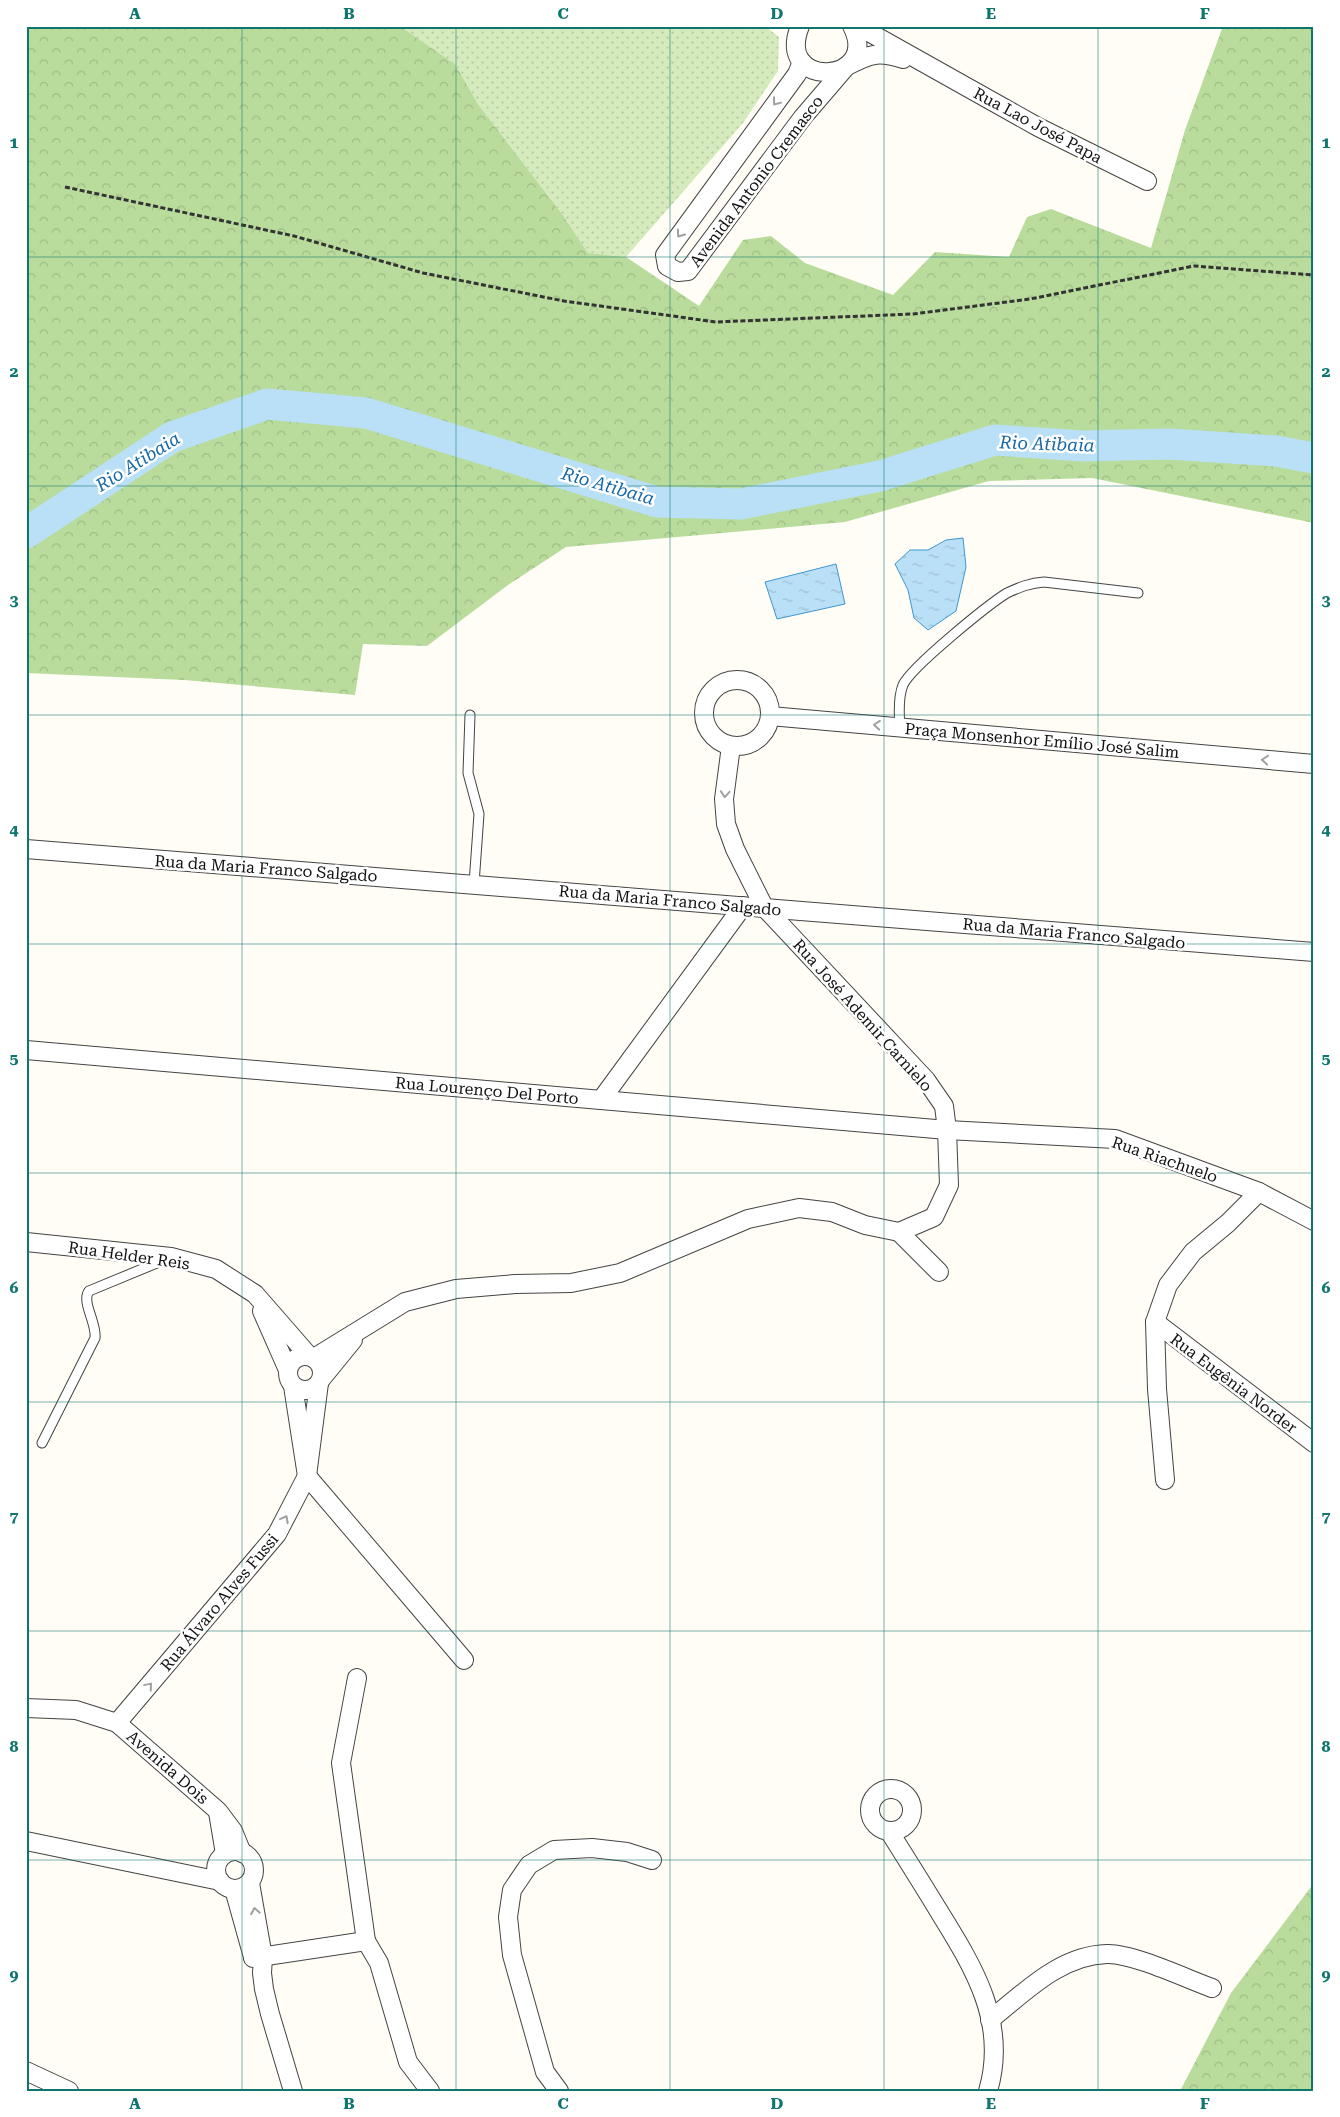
<svg xmlns="http://www.w3.org/2000/svg" width="1340" height="2117" font-family="'Roboto Serif',serif">
  <style>
    .grass { fill: url(#grass-dots) }
    .forest { fill: url(#forest-crowns) }
    .water { fill: url(#water-ripples); stroke: #3f96cf }
    .lines { fill: none; stroke-linecap: round; stroke-linejoin: round }
    .river { stroke: #b9e0f7; stroke-width: 31 }
    .service-casing { stroke: #444; stroke-width: 11 }
    .minor-casing { stroke: #444; stroke-width: 20 }
    .path { stroke: #333; stroke-width: 3; stroke-dasharray: 5 2.5; stroke-linecap: butt }
    .service { stroke: #fff; stroke-width: 9 }
    .minor { stroke: #fff; stroke-width: 18 }
    .oneway { stroke: #a0a0a0 }
    .grid { fill: none; stroke: #0f766e; stroke-width: 1; stroke-opacity: 0.55 }
    .labels { text-anchor: middle; stroke-width: 5; stroke-linejoin: round; paint-order: stroke }
    .street-label { font-size: 16px; fill: #111; stroke: #fff }
    .water-label { font-size: 18px; font-style: italic; fill: #1768a6; stroke: #fff }
    .neatline { fill: none; stroke: #0f766e; stroke-width: 2 }
    .grid-label { font-size: 16px; text-anchor: middle; font-weight: bold; fill: #0f766e }
  </style>
  <defs>
    <pattern id="grass-dots" width="8" height="8" patternUnits="userSpaceOnUse" patternTransform="scale(1.25)"><rect width="8" height="8" fill="#d5ebbd"/><path d="M2 2h.1M6 6h.1" fill="none" stroke="#b6c8a1" stroke-width="1.8" stroke-linecap="round"/></pattern>
    <pattern id="forest-crowns" width="20" height="18" patternUnits="userSpaceOnUse" patternTransform="scale(1.25)"><rect width="20" height="18" fill="#b9dc9c"/><path d="M2 6a3 3 0 1 1 6 0M12 15a3 3 0 1 1 6 0" fill="none" stroke="#9ebc85"/></pattern>
    <pattern id="water-ripples" width="26" height="14" patternUnits="userSpaceOnUse" patternTransform="scale(1.25)"><rect width="26" height="14" fill="#b9e0f7"/><path d="M2 4q2-2 4 0t4 0M15 11q2-2 4 0t4 0" fill="none" stroke="#9ebfd3"/></pattern>
  </defs>
  <rect width="100%" height="100%" fill="#fffdf5"/>
  <polygon class="grass" points="400,26 765,26 779,37 778,71 743,123 626,257 588,253 562,214 478,104 455,64"/>
  <g class="forest">
    <polygon points="26,26 400,26 455,64 478,104 562,214 588,253 626,257 699,306 743,240 771,236 805,263 893,295 935,252 1009,257 1027,217 1051,209 1151,248 1185,130 1223,26 1314,26 1314,523 1092,478 989,481 845,522 566,547 508,585 427,646 363,644 355,695 184,680 26,673"/>
    <polygon points="1314,1883 1314,2091 1180,2091 1231,1993"/>
  </g>
  <g class="water">
    <polygon points="963,538 966,567 956,611 928,630 914,618 908,590 895,564 910,550 928,550 946,540"/>
    <polygon points="836,564 845,604 777,619 765,582"/>
  </g>
  <g class="lines">
    <polyline class="river" points="26,533 172,437 267,404 366,413 657,502 741,504 880,476 995,440 1083,446 1169,444 1276,451 1314,458"/>
    <defs>
      <g id="service">
        <polyline points="470,715 468,773 479,814 474,884"/>
        <path d="M900,727c-1,-12 -2,-30 3,-42 8,-18 86,-81 104,-92 13,-6 23,-10 37,-11l94,11"/>
        <path d="M42,1443l53,-105c2,-15 -14,-36 -6,-47l75,-31"/>
      </g>
      <g id="minor">
        <path d="M800,26c-26,65 82,58 52,0"/>
        <polyline points="858,26 1038,127 1147,181"/>
        <polyline points="802,62 797,74 665,255 667,266 678,272 688,271 803,117 845,68"/>
        <path d="M847,66c23,-12 31,-15 56,-7"/>
        <circle cx="737" cy="713" r="33"/>
        <polyline points="770,716 1314,764"/>
        <polyline points="26,849 1314,952"/>
        <polyline points="26,1050 947,1130 1115,1139 1259,1192 1314,1221"/>
        <polyline points="601,1100 743,906"/>
        <polyline points="899,1232 939,1272"/>
        <polyline points="26,1242 171,1257 216,1269 255,1294 309,1356"/>
        <polyline points="262,1311 288,1370"/>
        <polyline points="1155,1322 1314,1443"/>
        <circle cx="305" cy="1373" r="17"/>
        <polyline points="314,1358 405,1302 456,1289 515,1284 571,1283 620,1273 748,1219 799,1208 832,1212 865,1225 899,1232 934,1217 949,1185 947,1130 944,1106 926,1080 764,907 735,849 726,824 724,799 731,746"/>
        <polyline points="322,1378 353,1340"/>
        <polyline points="293,1386 307,1476 464,1660"/>
        <polyline points="1165,1480 1157,1389 1155,1322 1168,1285 1193,1252 1228,1223 1259,1192"/>
        <polyline points="357,1678 341,1763 366,1941"/>
        <polyline points="26,1708 76,1710 117,1723 218,1811 233,1831 242,1853"/>
        <polyline points="117,1723 277,1534 307,1476 319,1383"/>
        <circle cx="891" cy="1810" r="21"/>
        <polyline points="218,1812 225,1854"/>
        <path d="M889,1831c17,27 34,54 51,82 34,55 68,110 48,178"/>
        <polyline points="26,1841 220,1881"/>
        <circle cx="235" cy="1870" r="19"/>
        <polyline points="250,1883 263,1957 262,1973 264,1989 270,2014 293,2091"/>
        <polyline points="234,1889 253,1957"/>
        <polyline points="253,1958 366,1941 379,1963 408,2062 430,2091"/>
        <path d="M990,2020c34,-27 70,-65 117,-66 25,-1 80,25 105,34"/>
        <polyline points="26,2071 69,2091"/>
        <polyline points="559,2091 545,2072 512,1955 508,1917 512,1890 529,1865 554,1850 592,1848 627,1852 652,1860"/>
      </g>
    </defs>
    <use href="#service" class="service-casing"/>
    <use href="#minor" class="minor-casing"/>
    <polyline class="path" points="65,187 294,236 423,273 564,301 716,322 913,314 1030,299 1194,266 1314,275"/>
    <use href="#service" class="service"/>
    <use href="#minor" class="minor"/>
  </g>
  <defs><path id="oneway-chevron" d="M-2-3.5L2.5 0L-2 3.5" fill="none" stroke-width="1.6" stroke-linecap="round" stroke-linejoin="round" transform="scale(1.25)"/></defs>
  <g class="oneway">
    <use href="#oneway-chevron" transform="translate(776 102) rotate(127)"/>
    <use href="#oneway-chevron" transform="translate(680 234) rotate(125)"/>
    <use href="#oneway-chevron" transform="translate(877 725) rotate(-175)"/>
    <use href="#oneway-chevron" transform="translate(1265 760) rotate(-175)"/>
    <use href="#oneway-chevron" transform="translate(725 794) rotate(94)"/>
    <use href="#oneway-chevron" transform="translate(285 1519) rotate(-62)"/>
    <use href="#oneway-chevron" transform="translate(149 1686) rotate(-50)"/>
    <use href="#oneway-chevron" transform="translate(255 1911) rotate(-100)"/>
  </g>
  <path class="grid" d="M242,26v2065M456,26v2065M670,26v2065M884,26v2065M1098,26v2065M26,257h1288M26,486h1288M26,715h1288M26,944h1288M26,1173h1288M26,1402h1288M26,1631h1288M26,1860h1288"/>
  <g class="labels">
    <g class="street-label">
      <text transform="translate(1038 125) rotate(28)" y="6">Rua Lao José Papa</text>
      <text transform="translate(756 181) rotate(-53)" y="6">Avenida Antonio Cremasco</text>
      <text transform="translate(1042 740) rotate(5)" y="6">Praça Monsenhor Emílio José Salim</text>
      <text transform="translate(266 868) rotate(4)" y="6">Rua da Maria Franco Salgado</text>
      <text transform="translate(670 900) rotate(5)" y="6">Rua da Maria Franco Salgado</text>
      <text transform="translate(1074 933) rotate(5)" y="6">Rua da Maria Franco Salgado</text>
      <text transform="translate(863 1015) rotate(48)" y="6">Rua José Ademir Carnielo</text>
      <text transform="translate(487 1090) rotate(5)" y="6">Rua Lourenço Del Porto</text>
      <text transform="translate(1165 1159) rotate(19)" y="6">Rua Riachuelo</text>
      <text transform="translate(129 1255) rotate(8)" y="6">Rua Helder Reis</text>
      <text transform="translate(1234 1383) rotate(37)" y="6">Rua Eugênia Norder</text>
      <text transform="translate(219 1602) rotate(-50)" y="6">Rua Álvaro Alves Fussi</text>
      <text transform="translate(168 1767) rotate(41)" y="6">Avenida Dois</text>
    </g>
    <g class="water-label">
      <text transform="translate(1047 444) rotate(2)" y="6">Rio Atibaia</text>
      <text transform="translate(138 462) rotate(-32)" y="6">Rio Atibaia</text>
      <text transform="translate(608 486) rotate(16)" y="6">Rio Atibaia</text>
    </g>
  </g>
  <rect width="1340" height="2117" fill="none" stroke="#ffffff" stroke-width="55"/>
  <rect x="28" y="28" width="1284" height="2062" class="neatline"/>
  <g class="grid-label">
    <text x="135" y="19">A</text>
    <text x="349" y="19">B</text>
    <text x="563" y="19">C</text>
    <text x="777" y="19">D</text>
    <text x="991" y="19">E</text>
    <text x="1205" y="19">F</text>
    <text x="14" y="148">1</text>
    <text x="1326" y="148">1</text>
    <text x="14" y="377">2</text>
    <text x="1326" y="377">2</text>
    <text x="14" y="606">3</text>
    <text x="1326" y="606">3</text>
    <text x="14" y="835">4</text>
    <text x="1326" y="835">4</text>
    <text x="14" y="1064">5</text>
    <text x="1326" y="1064">5</text>
    <text x="14" y="1293">6</text>
    <text x="1326" y="1293">6</text>
    <text x="14" y="1522">7</text>
    <text x="1326" y="1522">7</text>
    <text x="14" y="1752">8</text>
    <text x="1326" y="1752">8</text>
    <text x="14" y="1981">9</text>
    <text x="1326" y="1981">9</text>
    <text x="135" y="2109">A</text>
    <text x="349" y="2109">B</text>
    <text x="563" y="2109">C</text>
    <text x="777" y="2109">D</text>
    <text x="991" y="2109">E</text>
    <text x="1205" y="2109">F</text>
  </g>
</svg>
